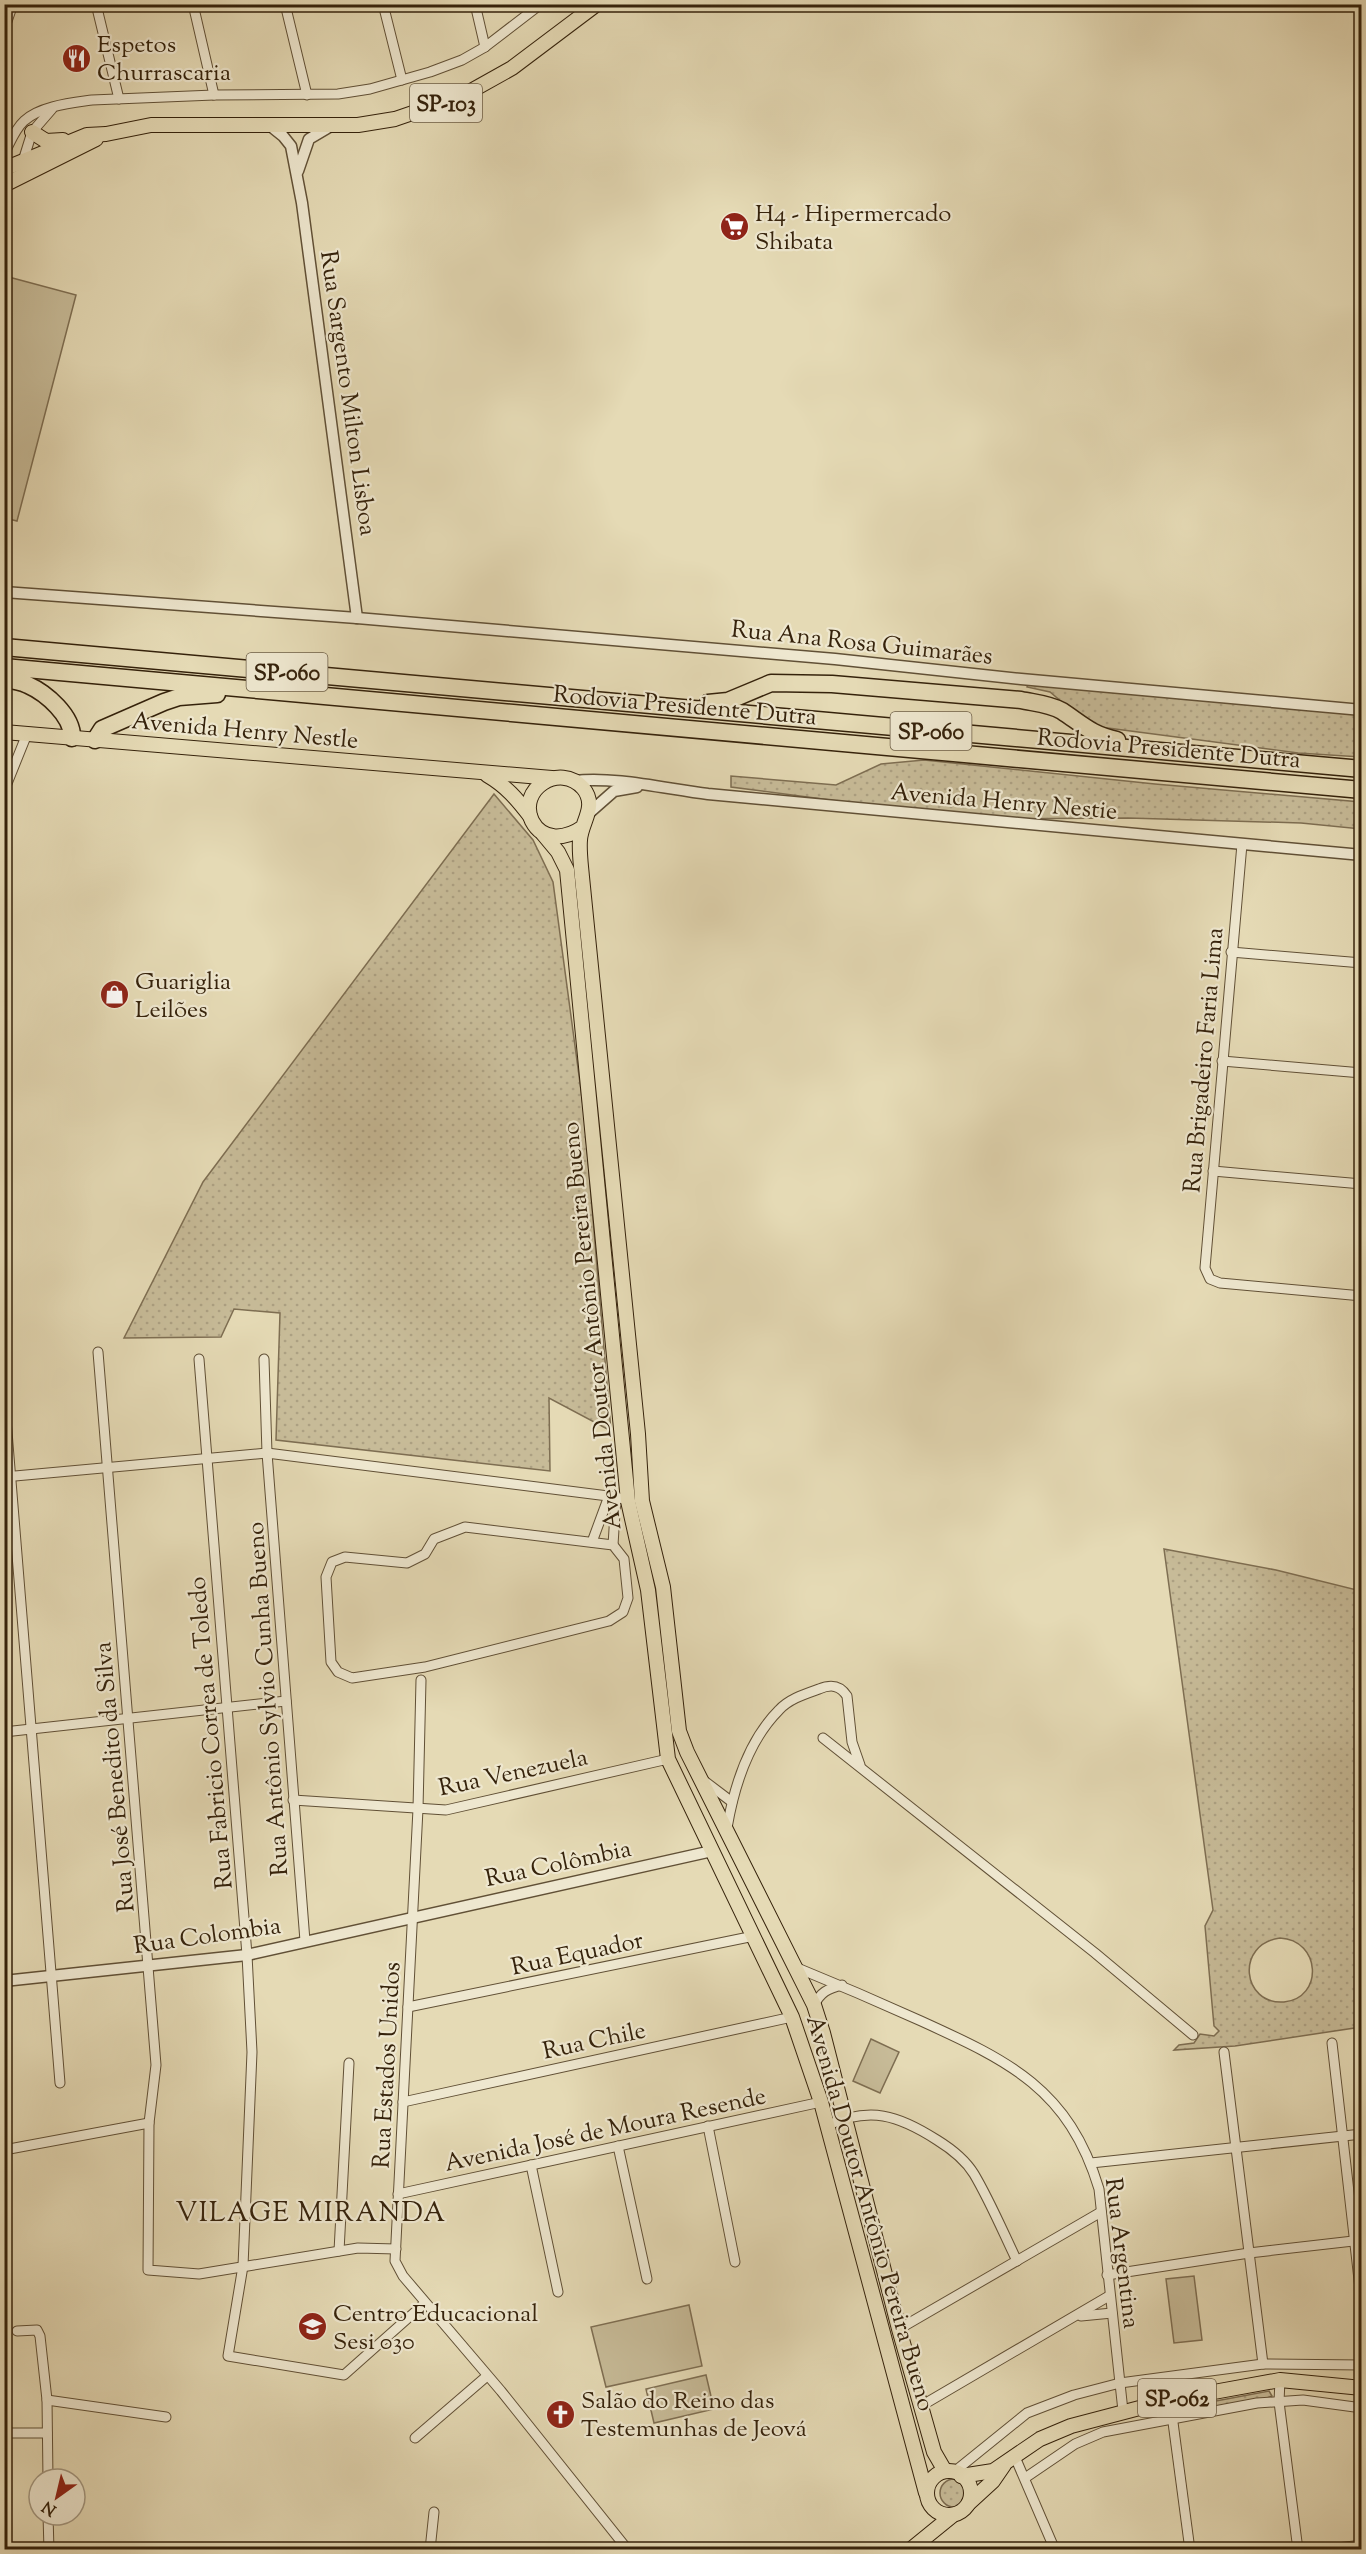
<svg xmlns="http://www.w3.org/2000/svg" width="1366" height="2554" font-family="'Sorts Mill Goudy',serif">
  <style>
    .grass { fill: url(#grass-dots); stroke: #7e6e52; stroke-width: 1.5; fill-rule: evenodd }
    .pitch { fill: #c7bb98; stroke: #7e6e52; stroke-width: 1.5 }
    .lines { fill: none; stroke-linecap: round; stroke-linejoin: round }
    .minor-casing { stroke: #615036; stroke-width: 11 }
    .tertiary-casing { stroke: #615036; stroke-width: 13 }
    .primary-casing { stroke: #35220b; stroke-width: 16 }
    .motorway-casing { stroke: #35220b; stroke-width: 19 }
    .minor { stroke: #eee7cf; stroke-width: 9 }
    .tertiary { stroke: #eee7cf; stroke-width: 10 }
    .primary { stroke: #e5dab5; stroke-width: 14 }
    .motorway { stroke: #e5dab5; stroke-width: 16 }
    .labels { text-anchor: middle; stroke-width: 4.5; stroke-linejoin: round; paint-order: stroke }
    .shield { fill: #eee7cf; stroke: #6c5d46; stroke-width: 1.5 }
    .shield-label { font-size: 22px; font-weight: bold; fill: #35220b }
    .poi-label { font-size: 24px; fill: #35220b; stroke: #eee7cf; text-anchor: start }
    .street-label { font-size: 24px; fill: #35220b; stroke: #eee7cf }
    .quarter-label { font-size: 27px; letter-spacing: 1.5px; fill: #35220b; stroke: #eee7cf }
  </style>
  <defs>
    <pattern id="grass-dots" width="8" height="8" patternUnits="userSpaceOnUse" patternTransform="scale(1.5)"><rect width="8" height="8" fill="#c7bb98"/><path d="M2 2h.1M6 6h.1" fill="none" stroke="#aca082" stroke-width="1.8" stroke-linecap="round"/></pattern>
  </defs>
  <rect width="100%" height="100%" fill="#e5dab5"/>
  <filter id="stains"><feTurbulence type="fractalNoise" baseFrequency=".00333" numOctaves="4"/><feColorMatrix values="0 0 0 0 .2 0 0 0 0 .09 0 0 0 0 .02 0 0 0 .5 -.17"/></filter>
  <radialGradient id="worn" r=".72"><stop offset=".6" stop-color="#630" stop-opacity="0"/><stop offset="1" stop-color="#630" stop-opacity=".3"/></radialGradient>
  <g class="grass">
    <polygon points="1028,683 1361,714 1361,757 1298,753 1100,727 1082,719 1050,692 1027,687"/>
    <polygon points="924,760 1155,784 1361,802 1361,829 1301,823 1128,818 974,819 731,787 731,776 836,785 881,764"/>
    <polygon points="494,794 533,840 553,882 584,1113 611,1431 549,1398 550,1471 276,1440 280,1313 234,1309 221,1337 124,1338 203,1182"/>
    <path d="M1164,1549l112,21 85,21v436l-126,19 -61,4 5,-5 15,-2 6,-9 14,2 5,-5 -5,-5 -9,-100 8,-16zM1280,1938c41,2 44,60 4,64 -42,3 -49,-58 -4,-64z"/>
    <polygon points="1269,2391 1272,2396 1268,2398 1181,2413 1179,2412 1184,2407"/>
    <circle cx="954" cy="2493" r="14"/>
  </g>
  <g class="pitch">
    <polygon points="5,276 76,295 17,521 5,518"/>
    <polygon points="871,2039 899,2052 880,2093 853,2081"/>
    <polygon points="1194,2276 1202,2340 1174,2343 1166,2279"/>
    <polygon points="689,2305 702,2366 606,2387 591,2327"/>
    <polygon points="706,2375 714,2409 654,2423 646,2389"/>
  </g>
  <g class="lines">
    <defs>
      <g id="minor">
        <polyline points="96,4 119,99"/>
        <polyline points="193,4 214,95"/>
        <polyline points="285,4 307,95"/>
        <polyline points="383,4 402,80"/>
        <polyline points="475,4 485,47"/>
        <polyline points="4,30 13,4"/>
        <path d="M4,154c6,-11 11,-25 20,-33 16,-15 47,-18 68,-21l122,-5 124,-1 32,-5 60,-17 32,-12 23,-13 56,-43"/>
        <polyline points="23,161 32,132 52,109"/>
        <polyline points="4,791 27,734"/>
        <polyline points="1242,844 1205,1268 1210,1279 1220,1283 1362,1296"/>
        <polyline points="1231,952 1362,963"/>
        <polyline points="1222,1061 1362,1073"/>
        <polyline points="1213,1171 1362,1184"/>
        <polyline points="98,1352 156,2065 149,2123 148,2270 199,2274 358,2248 396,2249"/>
        <polyline points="199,1359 247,1955 252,2052 243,2266 228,2356 344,2375 425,2303"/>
        <polyline points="264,1359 267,1453 305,1941"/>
        <polyline points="4,1395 60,2083"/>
        <polyline points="4,1477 267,1453 616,1497 630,1501"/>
        <polygon points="465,1527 613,1545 624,1559 628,1598 623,1612 609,1621 425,1667 352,1678 338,1672 331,1662 326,1577 332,1562 345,1557 407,1563 425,1554 434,1539"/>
        <polyline points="592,1542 609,1496"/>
        <polyline points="613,1545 616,1497"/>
        <polyline points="421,1680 418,1809 395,2261 403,2276 501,2391 628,2550"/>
        <polyline points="4,1732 286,1701"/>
        <polyline points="823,1738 1095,1953 1193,2035"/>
        <polyline points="703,1780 732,1802"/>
        <polyline points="293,1800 446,1810 668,1759"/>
        <path d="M727,1828c7,-41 22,-88 52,-118 10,-11 26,-16 40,-21 12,-5 21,-4 28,7l5,46 8,23"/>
        <path d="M795,1967c42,17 84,35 126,54 88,40 148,68 178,168l24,222"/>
        <path d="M814,2005c7,-13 13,-16 28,-20"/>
        <polyline points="408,2007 754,1936"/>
        <polyline points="1332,2043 1362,2306"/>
        <polyline points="1224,2052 1263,2364"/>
        <polyline points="403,2102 792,2017"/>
        <polyline points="708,2126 735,2262"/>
        <path d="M826,2126c44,-20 72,-11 111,14 13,8 29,21 37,34 16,27 29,58 43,87"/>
        <polyline points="618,2146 647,2279"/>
        <polyline points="4,2150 149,2123"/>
        <polyline points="1091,2163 1362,2134"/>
        <polyline points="531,2165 558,2292"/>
        <polyline points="398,2194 821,2102"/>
        <polyline points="339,2251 349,2063"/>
        <polyline points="1107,2275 1249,2253 1362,2240"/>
        <polyline points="1081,2316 1112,2313"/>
        <polyline points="899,2329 1101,2212"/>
        <polyline points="17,2331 37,2330 40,2336 47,2400 48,2479"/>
        <polyline points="1280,2380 1279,2402 1298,2550"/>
        <polyline points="47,2400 166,2417"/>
        <polyline points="1170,2400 1190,2550"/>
        <polyline points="921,2406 1109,2296"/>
        <polyline points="4,2433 47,2433"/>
        <polyline points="415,2438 487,2376"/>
        <polyline points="1015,2457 1055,2550"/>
        <polyline points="954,2472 1027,2413 1074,2395 1120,2383 1263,2364 1362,2365"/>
        <polyline points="1025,2478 1075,2444 1103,2432 1257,2403 1303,2400 1362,2408"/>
        <polyline points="48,2515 49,2550"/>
        <polyline points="430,2550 434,2512"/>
        <polyline points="1321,2550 1362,2545"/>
      </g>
      <g id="tertiary">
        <polyline points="268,124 283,136 291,146 302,203 357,618"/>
        <polyline points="298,171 309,139 331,126"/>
        <polyline points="4,592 357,618 835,659 1021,679 1362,710"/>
        <path d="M574,781c40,-5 93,8 134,13l654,61"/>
        <polyline points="589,813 614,791 637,787"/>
        <polyline points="4,1981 247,1955 712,1851"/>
      </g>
      <g id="primary">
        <polyline points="32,132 46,141 63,140"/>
        <polyline points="4,169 87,135 106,134 151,125 358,125 395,119 462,96 512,68 597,4"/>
        <polyline points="4,185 96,139"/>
        <polyline points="4,732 552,778"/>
        <path d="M487,775c19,11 30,24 43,41"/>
        <path d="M583,827c-17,12 -40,15 -51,-6 -15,-32 28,-59 51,-33 15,18 -2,34 -3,52 -1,12 1,25 2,37l56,557 4,67 21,86 16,144 8,21 127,253 9,28 76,296 35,123 11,19"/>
        <polyline points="543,834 558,852 567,870 628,1501 648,1590 668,1759 792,2017 821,2102 926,2493"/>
        <circle cx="949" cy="2493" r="22"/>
        <polyline points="961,2476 993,2471 1040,2439 1071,2426 1170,2400 1280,2380 1362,2388"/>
        <polyline points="969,2503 993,2481 1004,2465"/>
        <polyline points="910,2550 953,2515"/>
      </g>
      <g id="motorway">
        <polyline points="4,647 1362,769"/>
        <polyline points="4,667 1362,790"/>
        <path d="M4,679c8,1 16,2 24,6 18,8 45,31 44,53"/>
        <path d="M708,703l20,-2 43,-18 61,1 189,16c14,3 29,4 41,11 21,14 30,24 55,29"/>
        <polyline points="95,740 102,729 164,702 179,697 217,694"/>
      </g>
    </defs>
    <use href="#minor" class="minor-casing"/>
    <use href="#tertiary" class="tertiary-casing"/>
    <use href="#primary" class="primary-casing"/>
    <use href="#motorway" class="motorway-casing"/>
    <use href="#minor" class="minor"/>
    <use href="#tertiary" class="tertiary"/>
    <use href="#primary" class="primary"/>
    <use href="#motorway" class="motorway"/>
  </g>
  <defs>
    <symbol id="restaurant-disc" viewBox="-11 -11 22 22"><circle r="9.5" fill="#8f2418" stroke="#eee7cf"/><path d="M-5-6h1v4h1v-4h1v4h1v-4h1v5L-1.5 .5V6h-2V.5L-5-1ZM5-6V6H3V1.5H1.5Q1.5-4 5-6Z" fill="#fff"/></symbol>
    <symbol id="supermarket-disc" viewBox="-11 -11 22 22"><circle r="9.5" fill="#8f2418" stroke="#eee7cf"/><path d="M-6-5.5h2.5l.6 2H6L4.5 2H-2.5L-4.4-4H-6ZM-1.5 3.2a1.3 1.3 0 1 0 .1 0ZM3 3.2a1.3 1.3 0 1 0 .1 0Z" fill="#fff"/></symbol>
    <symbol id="shop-disc" viewBox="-11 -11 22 22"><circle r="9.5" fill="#8f2418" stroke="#eee7cf"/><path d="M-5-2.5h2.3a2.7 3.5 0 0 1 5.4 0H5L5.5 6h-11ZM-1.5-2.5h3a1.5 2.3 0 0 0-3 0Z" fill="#fff"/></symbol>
    <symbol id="school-disc" viewBox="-11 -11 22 22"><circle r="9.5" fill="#8f2418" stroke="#eee7cf"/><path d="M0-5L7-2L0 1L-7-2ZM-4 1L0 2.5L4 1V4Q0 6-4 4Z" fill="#fff"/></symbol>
    <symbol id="church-disc" viewBox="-11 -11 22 22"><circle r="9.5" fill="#8f2418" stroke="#eee7cf"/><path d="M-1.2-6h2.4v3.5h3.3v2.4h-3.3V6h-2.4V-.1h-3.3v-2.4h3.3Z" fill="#fff"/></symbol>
  </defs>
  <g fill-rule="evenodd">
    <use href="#restaurant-disc" x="60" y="42" width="33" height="33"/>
    <use href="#supermarket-disc" x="718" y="210" width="33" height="33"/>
    <use href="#shop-disc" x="98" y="978" width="33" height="33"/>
    <use href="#school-disc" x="296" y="2310" width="33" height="33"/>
    <use href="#church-disc" x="544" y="2398" width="33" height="33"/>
  </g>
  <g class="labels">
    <g class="shield">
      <rect x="410" y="84" width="72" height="38" rx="4.5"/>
      <rect x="246.5" y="653" width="81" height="38" rx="4.5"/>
      <rect x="890.5" y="712" width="81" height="38" rx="4.5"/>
      <rect x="1138" y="2379" width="78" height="38" rx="4.5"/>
    </g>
    <g class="shield-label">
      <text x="446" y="111">SP-103</text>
      <text x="287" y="680">SP-060</text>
      <text x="931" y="739">SP-060</text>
      <text x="1177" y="2406">SP-062</text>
    </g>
    <g class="poi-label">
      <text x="97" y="52">Espetos<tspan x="97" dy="28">Churrascaria</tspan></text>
      <text x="755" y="221">H4 - Hipermercado<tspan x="755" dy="28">Shibata</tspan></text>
      <text x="135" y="989">Guariglia<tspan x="135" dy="28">Leilões</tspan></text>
      <text x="333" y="2321">Centro Educacional<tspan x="333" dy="28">Sesi 030</tspan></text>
      <text x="581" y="2408">Salão do Reino das<tspan x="581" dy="28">Testemunhas de Jeová</tspan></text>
    </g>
    <g class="street-label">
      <text transform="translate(349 393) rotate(82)" y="8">Rua Sargento Milton Lisboa</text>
      <text transform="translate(862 642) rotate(6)" y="8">Rua Ana Rosa Guimarães</text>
      <text transform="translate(685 705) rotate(5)" y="8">Rodovia Presidente Dutra</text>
      <text transform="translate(245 730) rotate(5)" y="8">Avenida Henry Nestle</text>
      <text transform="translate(1169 748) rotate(5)" y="8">Rodovia Presidente Dutra</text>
      <text transform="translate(1004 801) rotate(5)" y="8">Avenida Henry Nestie</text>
      <text transform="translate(1203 1060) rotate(-85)" y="8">Rua Brigadeiro Faria Lima</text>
      <text transform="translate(591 1326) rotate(-96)" y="8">Avenida Doutor Antônio Pereira Bueno</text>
      <text transform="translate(267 1699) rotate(-94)" y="8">Rua Antônio Sylvio Cunha Bueno</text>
      <text transform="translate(210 1733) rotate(-95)" y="8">Rua Fabricio Correa de Toledo</text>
      <text transform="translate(513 1772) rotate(-12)" y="8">Rua Venezuela</text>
      <text transform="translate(114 1777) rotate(-95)" y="8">Rua José Benedito da Silva</text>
      <text transform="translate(558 1863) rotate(-12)" y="8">Rua Colômbia</text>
      <text transform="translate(207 1935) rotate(-8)" y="8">Rua Colombia</text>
      <text transform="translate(577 1953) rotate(-12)" y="8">Rua Equador</text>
      <text transform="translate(594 2040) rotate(-12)" y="8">Rua Chile</text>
      <text transform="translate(386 2065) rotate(-87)" y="8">Rua Estados Unidos</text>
      <text transform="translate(605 2129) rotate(-12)" y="8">Avenida José de Moura Resende</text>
      <text transform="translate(871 2213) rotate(74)" y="8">Avenida Doutor Antônio Pereira Bueno</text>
      <text transform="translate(1123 2253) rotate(83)" y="8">Rua Argentina</text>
    </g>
    <g class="quarter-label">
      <text x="311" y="2221">VILAGE MIRANDA</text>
    </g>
  </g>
  <rect width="1366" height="2554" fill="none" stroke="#e5dab5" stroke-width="24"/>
  <rect x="6" y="6" width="1354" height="2542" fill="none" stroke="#35220b" stroke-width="3"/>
  <rect x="12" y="12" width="1342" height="2530" fill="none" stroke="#35220b" stroke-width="1.5"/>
  <g transform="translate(57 2497) rotate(214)"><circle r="28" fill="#eee7cf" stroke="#a49881" stroke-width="1.5"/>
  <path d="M0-4.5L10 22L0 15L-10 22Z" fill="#8f2418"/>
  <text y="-9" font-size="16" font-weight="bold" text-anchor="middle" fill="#35220b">N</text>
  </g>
  <rect width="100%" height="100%" filter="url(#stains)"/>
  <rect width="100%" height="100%" fill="url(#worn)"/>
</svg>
